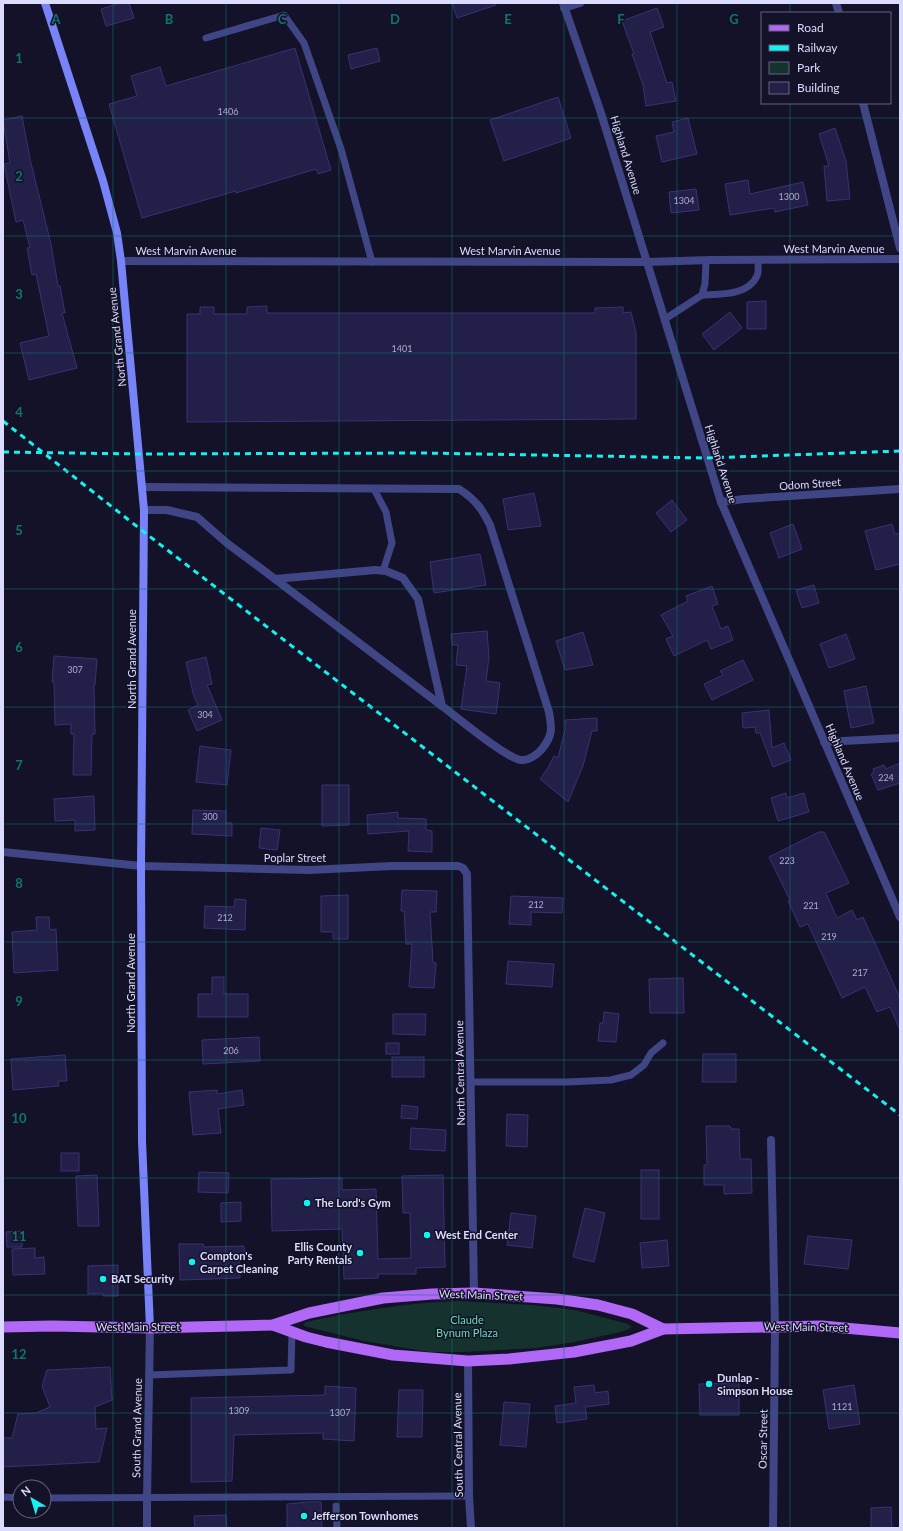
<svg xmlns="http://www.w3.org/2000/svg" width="903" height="1531" font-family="Lato,sans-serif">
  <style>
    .green { fill: #15322e }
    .building { fill: #221f49; stroke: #383273 }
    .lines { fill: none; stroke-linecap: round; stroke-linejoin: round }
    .service { stroke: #404585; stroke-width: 7 }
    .minor { stroke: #404585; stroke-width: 8 }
    .tertiary { stroke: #404585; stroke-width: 8 }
    .secondary { stroke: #7883f8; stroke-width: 8 }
    .primary { stroke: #b168f7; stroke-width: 11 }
    .rail { stroke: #12f3ef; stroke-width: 3; stroke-dasharray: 6 5; stroke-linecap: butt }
    .grid { fill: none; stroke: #0f766e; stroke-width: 1; stroke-opacity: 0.55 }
    .poi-dot { fill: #12f3ef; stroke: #131229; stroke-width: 1.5 }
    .labels { text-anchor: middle; stroke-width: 3; stroke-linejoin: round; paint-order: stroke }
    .number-label { font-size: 9px; fill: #adadd0 }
    .street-label { font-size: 11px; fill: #dbdcfd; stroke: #131229 }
    .poi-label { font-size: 11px; font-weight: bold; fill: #dbdcfd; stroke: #131229; text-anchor: start }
    .park-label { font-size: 11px; fill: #6adbb1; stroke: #131229 }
    .grid-label { font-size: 13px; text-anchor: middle; font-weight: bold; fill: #0f766e; stroke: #131229; stroke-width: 3; stroke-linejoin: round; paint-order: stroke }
  </style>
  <rect width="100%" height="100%" fill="#131229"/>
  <path class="green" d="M458,1301l74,4 43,5 53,14 3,3 -2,2 -9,3 -46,10 -38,6 -73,4h-34l-65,-11 -60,-15v-2l2,-2c50,-11 101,-19 152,-21z"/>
  <g class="building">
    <polygon points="120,3 129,3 134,18 106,26 101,9"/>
    <polygon points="452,3 495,3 496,5 457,18"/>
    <polygon points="657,8 664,27 650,32 667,83 672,82 676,101 646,106 643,85 632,54 634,54 622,21"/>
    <polygon points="295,48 331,170 318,174 316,169 236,193 236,191 142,218 109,104 137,96 131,76 160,67 166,86"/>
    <polygon points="377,48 380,61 351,69 348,55"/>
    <polygon points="558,97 571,138 504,161 490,120"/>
    <polygon points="22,116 30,159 51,244 58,286 60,286 65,313 62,313 77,368 29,380 20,343 49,336 36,274 32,275 27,248 30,248 23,220 16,222 4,164 10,163 3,120"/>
    <polygon points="688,118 697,154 662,162 656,136 674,132 672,122"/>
    <polygon points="835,128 846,161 850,199 827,201 824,166 829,166 819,134"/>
    <polygon points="748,180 750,194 803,182 808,205 775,212 774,208 730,215 725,184"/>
    <polygon points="696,189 699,210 671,213 669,192"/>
    <polygon points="766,301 766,329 747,329 747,302"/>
    <polygon points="267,306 267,313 595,313 595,308 623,307 623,313 631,312 636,332 636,419 187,422 187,314 200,314 200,307 214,307 214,314 247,314 247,307"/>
    <polygon points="730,312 742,328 714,350 702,334"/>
    <polygon points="534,493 541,526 508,530 503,499"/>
    <polygon points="672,500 687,520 671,532 656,513"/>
    <polygon points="793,524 802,549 779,558 770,533"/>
    <polygon points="892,524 895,534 900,533 900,564 876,570 865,531"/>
    <polygon points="480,554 486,585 434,593 430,562"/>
    <polygon points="814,585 819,603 802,608 796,590"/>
    <polygon points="712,586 718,604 712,606 721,629 728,626 733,640 711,649 707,640 674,656 666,639 673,636 661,615 688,601 686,596"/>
    <polygon points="487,631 489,657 486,681 500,683 496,714 461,709 467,666 456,665 458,645 452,645 451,634"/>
    <polygon points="583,632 593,665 565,670 556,641"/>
    <polygon points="846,634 855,659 829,668 820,644"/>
    <polygon points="54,656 97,659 95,685 94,685 95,734 92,734 91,775 73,775 74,734 71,734 71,724 55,725 54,682 52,682"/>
    <polygon points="206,657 212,684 207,685 222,720 197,731 188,710 198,705 194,697 186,662"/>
    <polygon points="743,660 753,680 712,700 704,684 723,675 720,671"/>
    <polygon points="866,686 874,723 851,728 844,691"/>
    <polygon points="769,710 772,748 784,743 791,760 773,767 760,733 756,733 755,727 743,728 742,713"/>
    <polygon points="597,718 597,731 592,731 583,766 568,802 540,779 548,768 554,756 558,758 565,730 565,720"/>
    <polygon points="200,746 231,750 227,785 196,782"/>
    <polygon points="900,763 900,783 878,790 871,774 874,773 873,769 884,765 886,769"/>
    <polygon points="322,785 349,785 349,825 322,826"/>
    <polygon points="786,793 787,798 804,793 809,812 778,821 771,798"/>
    <polygon points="94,796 95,830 75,831 75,820 55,821 54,799"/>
    <polygon points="193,810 226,811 226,823 232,823 232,836 192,834"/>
    <polygon points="398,812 398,818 426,819 426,830 432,831 432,852 408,851 409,831 368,834 367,815"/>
    <polygon points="261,828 280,830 277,850 259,848"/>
    <polygon points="819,832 824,832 849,883 826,893 837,918 852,910 857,920 863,917 900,998 900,1030 890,1007 877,1012 865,987 842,998 808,924 800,927 788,901 790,900 769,857"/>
    <polygon points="402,890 437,891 436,912 430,912 433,962 436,963 434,988 409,987 412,944 406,944 404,911 401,911"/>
    <polygon points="348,895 348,939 333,939 333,932 321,932 321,896"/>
    <polygon points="511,896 563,898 562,913 531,912 531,925 509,924"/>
    <polygon points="235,899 246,900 245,930 204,928 205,906 234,907"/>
    <polygon points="36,917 49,917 50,930 56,929 58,970 14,973 12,932 37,930"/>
    <polygon points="508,961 554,964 552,987 506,984"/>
    <polygon points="212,977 224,977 224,994 248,994 248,1017 198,1017 198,994 212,994"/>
    <polygon points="683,978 684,1013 650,1013 649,979"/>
    <polygon points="604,1012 619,1014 616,1042 598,1041 600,1023 603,1023"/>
    <polygon points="393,1014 426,1014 425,1035 393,1034"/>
    <polygon points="259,1037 260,1061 203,1064 202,1040"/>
    <rect x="386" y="1043" width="13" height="11"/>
    <polygon points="703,1054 736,1054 736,1082 702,1082"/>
    <polygon points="65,1055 67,1081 58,1081 59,1086 13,1090 11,1059"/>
    <rect x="392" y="1057" width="32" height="20"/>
    <polygon points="217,1090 217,1094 242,1090 244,1105 218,1109 221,1133 193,1135 189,1092"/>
    <polygon points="402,1105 418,1107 417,1119 401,1118"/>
    <polygon points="507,1114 528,1115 527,1147 506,1146"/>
    <polygon points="706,1126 730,1126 731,1129 739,1129 740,1159 751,1159 752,1193 724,1194 724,1185 704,1185 704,1165 707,1165"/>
    <polygon points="411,1128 446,1130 445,1151 410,1149"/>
    <rect x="61" y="1153" width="18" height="18"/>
    <rect x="641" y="1170" width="18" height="49"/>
    <polygon points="199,1172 229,1173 228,1193 198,1192"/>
    <polygon points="97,1175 99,1226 78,1226 76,1176"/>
    <polygon points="443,1175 445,1267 416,1268 416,1274 378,1274 378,1278 344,1279 342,1229 272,1231 271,1179 342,1178 342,1190 376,1189 378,1259 411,1258 410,1213 403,1213 402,1176"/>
    <polygon points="241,1202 241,1221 221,1222 221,1203"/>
    <polygon points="585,1208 605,1213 594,1262 573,1257"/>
    <polygon points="511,1213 536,1216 532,1248 507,1245"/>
    <polygon points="22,1231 22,1247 7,1247 6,1232"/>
    <polygon points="808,1236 852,1240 848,1269 804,1264"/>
    <polygon points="667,1240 669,1266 642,1268 640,1243"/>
    <polygon points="179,1244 203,1244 204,1247 244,1246 245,1259 239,1259 240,1278 180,1280"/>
    <polygon points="35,1248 35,1258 44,1257 45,1274 13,1275 12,1249"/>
    <polygon points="118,1265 118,1296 103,1296 103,1293 88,1294 88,1266"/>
    <polygon points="110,1367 112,1400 95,1407 96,1429 107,1428 99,1462 3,1467 3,1438 12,1438 18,1414 36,1413 50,1407 42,1386 47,1370"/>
    <polygon points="739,1383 739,1415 700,1415 699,1384"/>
    <polygon points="594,1385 595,1393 608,1391 609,1404 585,1407 587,1419 557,1423 555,1406 576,1403 574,1387"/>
    <polygon points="854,1385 860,1424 829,1429 823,1390"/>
    <polygon points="325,1386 356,1388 354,1441 323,1439 323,1433 234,1435 232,1481 191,1482 191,1398 325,1395"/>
    <polygon points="399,1390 423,1390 422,1437 397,1437"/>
    <polygon points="504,1402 530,1404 526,1447 500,1445"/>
    <polygon points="309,1502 321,1502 322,1528 287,1528 287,1504"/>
    <polygon points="891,1507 892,1528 871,1528 871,1508"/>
    <polygon points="226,1515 227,1528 195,1528 194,1516"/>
  </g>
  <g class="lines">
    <g class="service">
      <polyline points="206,38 284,15 304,43 341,149 372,262"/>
      <path d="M702,295c18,-1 46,1 55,-19 2,-4 1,-11 1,-16"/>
      <polyline points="665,319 702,295 705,284 706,261"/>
      <polyline points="374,489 386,512 392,543 383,571"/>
      <polyline points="471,1082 567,1082 611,1080 631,1075 644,1065 651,1053 663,1043"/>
      <polyline points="149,1375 291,1370 292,1332"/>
      <polyline points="3,1497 20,1498"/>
      <polyline points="44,1498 469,1496"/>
      <polyline points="336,1506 337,1528"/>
    </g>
    <g class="minor">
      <polyline points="563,3 600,110 721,502 900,917"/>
      <polyline points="836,3 839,13"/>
      <polyline points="564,8 580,3"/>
      <polyline points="863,103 900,248"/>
      <path d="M142,487l317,2c17,11 23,20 31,36l59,187c3,17 4,23 -7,37 -5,6 -14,12 -21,11 -14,-1 -64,-43 -79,-54l-24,-107 -15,-21 -17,-7 -11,-1 -100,9 -47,-35 -31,-27 -30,-7h-23"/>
      <polyline points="721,502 744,499 900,489"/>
      <polyline points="275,579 442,706"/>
      <polyline points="824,742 900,738"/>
      <polyline points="3,852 141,866 309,870 392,866 458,866 463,868 467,874 474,1293"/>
      <polyline points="771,1140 775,1326 773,1528"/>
      <polyline points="468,1361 469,1496 471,1528"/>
    </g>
    <g class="tertiary">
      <polyline points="121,261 647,262 711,260 900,259"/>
      <polyline points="147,1528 147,1498 150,1328"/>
    </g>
    <polyline class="secondary" points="45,3 103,181 117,233 121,261 144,510 141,866 142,1141 150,1328"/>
    <g class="primary">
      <polyline points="273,1325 306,1337 326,1342 393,1355 468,1361 509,1359 574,1352 631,1341 663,1329 822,1326 900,1333"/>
      <polyline points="3,1327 52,1326 150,1328 273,1325 309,1313 383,1298 432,1294 474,1293 557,1299 598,1305 632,1314 663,1329"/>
    </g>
    <g class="rail">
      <polyline points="3,421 144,532 900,1115"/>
      <polyline points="3,452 139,454 423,453 706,458 900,451"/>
    </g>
  </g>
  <path class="grid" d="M113,3v1525M226,3v1525M339,3v1525M452,3v1525M564,3v1525M677,3v1525M790,3v10M790,103v1425M3,118h897M3,236h897M3,353h897M3,471h897M3,589h897M3,707h897M3,824h897M3,942h897M3,1060h897M3,1178h897M3,1295h897M3,1413h897"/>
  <g class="poi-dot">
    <circle cx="307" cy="1203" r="4"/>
    <circle cx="427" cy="1235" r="4"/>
    <circle cx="360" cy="1253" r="4"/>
    <circle cx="192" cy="1262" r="4"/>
    <circle cx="103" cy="1279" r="4"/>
    <circle cx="709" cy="1384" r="4"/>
    <circle cx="304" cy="1516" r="4"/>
  </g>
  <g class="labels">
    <g class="number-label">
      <text x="228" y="115">1406</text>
      <text x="789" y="200">1300</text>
      <text x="684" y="204">1304</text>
      <text x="402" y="352">1401</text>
      <text x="75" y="673">307</text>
      <text x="205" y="718">304</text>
      <text x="886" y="781">224</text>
      <text x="210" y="820">300</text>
      <text x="787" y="864">223</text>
      <text x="536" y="908">212</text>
      <text x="811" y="909">221</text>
      <text x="225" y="921">212</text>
      <text x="829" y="940">219</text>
      <text x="860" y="976">217</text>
      <text x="231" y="1054">206</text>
      <text x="842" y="1410">1121</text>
      <text x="239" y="1414">1309</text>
      <text x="340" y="1416">1307</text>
    </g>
    <g class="street-label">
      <text transform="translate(626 155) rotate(73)" y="4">Highland Avenue</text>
      <text x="834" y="253">West Marvin Avenue</text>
      <text x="186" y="255">West Marvin Avenue</text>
      <text x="510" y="255">West Marvin Avenue</text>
      <text transform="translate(117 337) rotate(-96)" y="4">North Grand Avenue</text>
      <text transform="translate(721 464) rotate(72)" y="4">Highland Avenue</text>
      <text transform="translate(810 484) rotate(-4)" y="4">Odom Street</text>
      <text transform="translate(132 659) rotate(-90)" y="4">North Grand Avenue</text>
      <text transform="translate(845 762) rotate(67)" y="4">Highland Avenue</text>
      <text x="295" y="862">Poplar Street</text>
      <text transform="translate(131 983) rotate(-90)" y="4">North Grand Avenue</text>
      <text transform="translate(460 1073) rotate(-91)" y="4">North Central Avenue</text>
      <text transform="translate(481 1295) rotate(2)" y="4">West Main Street</text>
      <text x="138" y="1331">West Main Street</text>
      <text transform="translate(806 1327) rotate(1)" y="4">West Main Street</text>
      <text transform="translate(137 1428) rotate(-89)" y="4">South Grand Avenue</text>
      <text transform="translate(763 1439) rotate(-89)" y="4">Oscar Street</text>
      <text transform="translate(458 1445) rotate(-91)" y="4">South Central Avenue</text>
    </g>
    <g class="poi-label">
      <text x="315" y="1207">The Lord's Gym</text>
      <text x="435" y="1239">West End Center</text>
      <text x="352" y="1251" text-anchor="end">Ellis County<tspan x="352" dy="13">Party Rentals</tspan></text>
      <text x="200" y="1260">Compton's<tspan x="200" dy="13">Carpet Cleaning</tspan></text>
      <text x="111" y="1283">BAT Security</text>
      <text x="717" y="1382">Dunlap -<tspan x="717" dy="13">Simpson House</tspan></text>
      <text x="312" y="1520">Jefferson Townhomes</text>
    </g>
    <g class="park-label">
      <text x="467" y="1324">Claude<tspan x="467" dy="13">Bynum Plaza</tspan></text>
    </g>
  </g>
  <g class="grid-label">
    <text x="56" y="24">A</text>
    <text x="169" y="24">B</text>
    <text x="282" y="24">C</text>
    <text x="395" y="24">D</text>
    <text x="508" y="24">E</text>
    <text x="621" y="24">F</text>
    <text x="734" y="24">G</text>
    <text x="19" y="63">1</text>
    <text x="19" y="181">2</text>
    <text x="19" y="299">3</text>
    <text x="19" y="417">4</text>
    <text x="19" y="535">5</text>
    <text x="19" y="652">6</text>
    <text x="19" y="770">7</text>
    <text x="19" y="888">8</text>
    <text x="19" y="1006">9</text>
    <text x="19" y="1123">10</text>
    <text x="19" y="1241">11</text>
    <text x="19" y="1359">12</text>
  </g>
  <rect width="903" height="1531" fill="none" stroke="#dbdcfd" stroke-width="8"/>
  <rect x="761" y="12" width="130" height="92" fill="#131229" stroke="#63637e"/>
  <rect x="769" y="25" width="20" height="6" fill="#b168f7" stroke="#63637e"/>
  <text x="797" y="32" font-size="12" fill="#dbdcfd">Road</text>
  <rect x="769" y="45" width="20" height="6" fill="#12f3ef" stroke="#63637e"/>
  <text x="797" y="52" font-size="12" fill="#dbdcfd">Railway</text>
  <rect x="769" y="62" width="20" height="12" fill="#15322e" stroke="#63637e"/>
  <text x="797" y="72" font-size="12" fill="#dbdcfd">Park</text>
  <rect x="769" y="82" width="20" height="12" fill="#221f49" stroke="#63637e"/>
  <text x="797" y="92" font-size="12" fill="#dbdcfd">Building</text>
  <g transform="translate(32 1499) rotate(322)"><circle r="19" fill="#131229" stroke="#63637e"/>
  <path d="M0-3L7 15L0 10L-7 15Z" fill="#12f3ef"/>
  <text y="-6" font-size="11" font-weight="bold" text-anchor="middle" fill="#dbdcfd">N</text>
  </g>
</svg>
